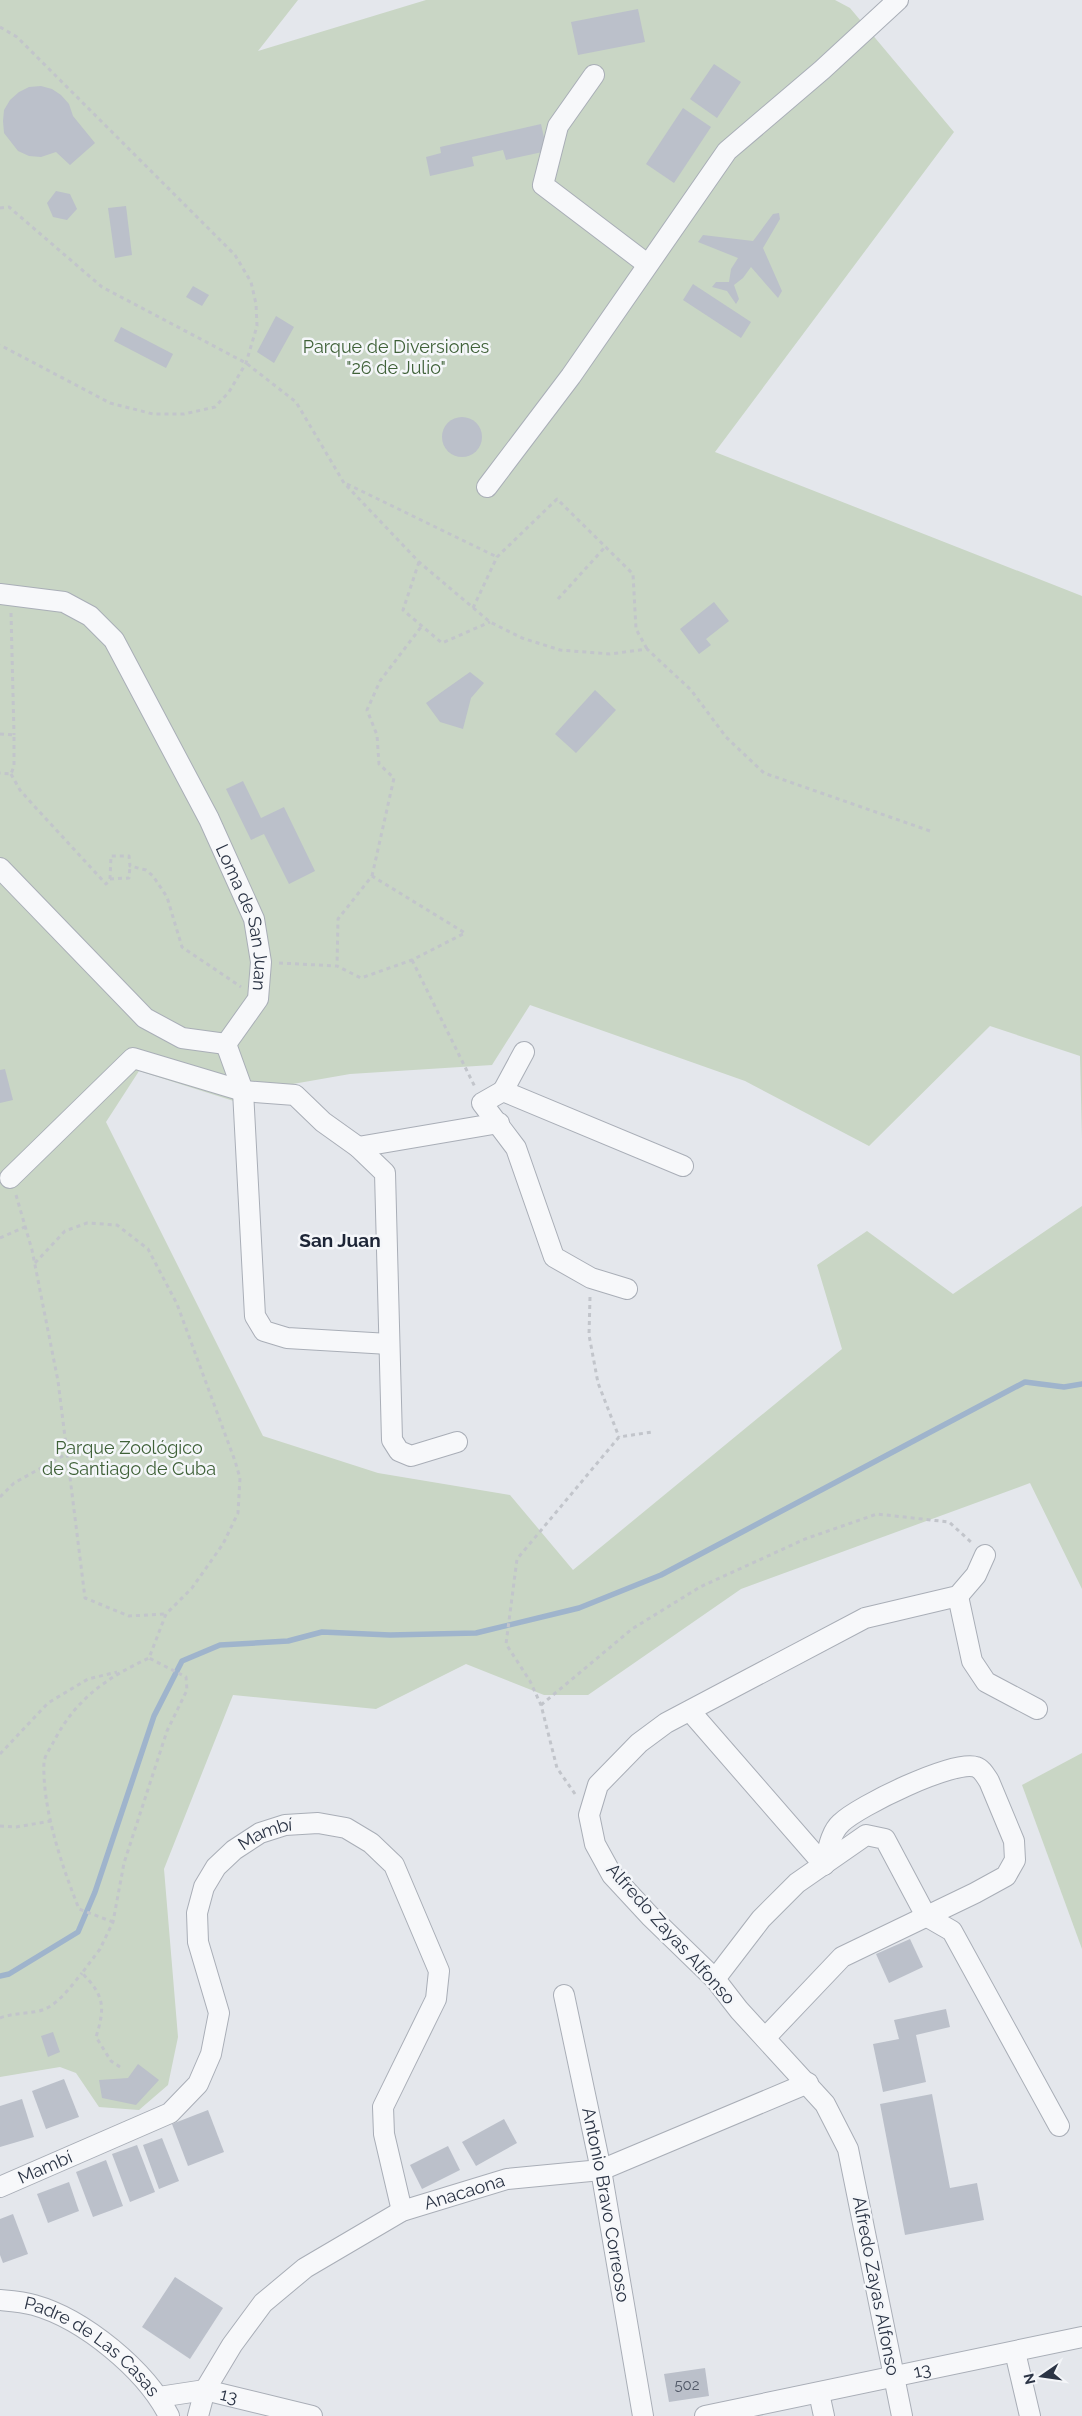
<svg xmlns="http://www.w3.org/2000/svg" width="1082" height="2416" font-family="Raleway,sans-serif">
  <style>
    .green { fill: #c9d6c5 }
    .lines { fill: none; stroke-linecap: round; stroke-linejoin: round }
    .stream { stroke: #9fb4cc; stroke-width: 5.5 }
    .building { fill: #bbc0ca }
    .minor-casing { stroke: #a9aeb7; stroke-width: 22 }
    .path { stroke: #c2c5cb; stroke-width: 3; stroke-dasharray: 4 4; stroke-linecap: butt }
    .minor { stroke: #f7f8fa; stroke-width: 20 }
    .labels { text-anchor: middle; stroke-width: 5; stroke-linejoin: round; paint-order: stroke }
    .number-label { font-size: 15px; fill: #4f5766 }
    .park-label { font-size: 18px; fill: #3f6138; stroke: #f4f6f9 }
    .street-label { font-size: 18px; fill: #2b3445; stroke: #f4f6f9 }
    .neighbourhood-label { font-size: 19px; font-weight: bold; fill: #1d2536; stroke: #f4f6f9 }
  </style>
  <rect width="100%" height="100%" fill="#e4e7ec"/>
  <g class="green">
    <polygon points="0,0 298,0 258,51 426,0 835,0 850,8 954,132 715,452 1082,596 1082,1139 1080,1056 990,1026 869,1146 745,1081 530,1005 492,1065 350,1074 253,1091 250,1079 238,1076 240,1103 139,1071 106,1122 263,1436 378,1473 510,1495 573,1570 842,1349 817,1265 867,1231 953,1294 1082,1206 1082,1589 1030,1483 741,1589 588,1695 544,1695 466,1664 376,1709 233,1695 164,1869 178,2037 168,2085 139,2110 99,2107 76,2073 60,2067 0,2077"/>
    <polygon points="1082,1753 1082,1949 1022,1785"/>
  </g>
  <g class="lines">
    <polyline class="stream" points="0,1976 9,1974 78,1932 95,1892 154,1716 182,1661 220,1645 288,1641 322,1632 390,1635 476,1633 579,1608 661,1575 1025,1382 1064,1387 1082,1384"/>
  </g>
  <g class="building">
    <polygon points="638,9 645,42 578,55 571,22"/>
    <polygon points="714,64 741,82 717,118 690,99"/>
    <polygon points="41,86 52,89 61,95 69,104 73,116 95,143 70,165 56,152 41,157 29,156 18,151 4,133 3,121 4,110 10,100 19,92 29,87"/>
    <polygon points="683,108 711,127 674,183 646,164"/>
    <polygon points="541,124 547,151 506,160 503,150 472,157 474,166 430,176 426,157 441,153 440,147"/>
    <polygon points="56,191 70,194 77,209 67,220 53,217 47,203"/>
    <polygon points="126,206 132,255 115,258 108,208"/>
    <polygon points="779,213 780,219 763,248 782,291 778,298 751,267 743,278 734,285 739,299 736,304 727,291 712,287 716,282 729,282 731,269 738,258 698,242 703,235 753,241 773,214"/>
    <polygon points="693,284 751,322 741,338 683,300"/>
    <polygon points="193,286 209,295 202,306 186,297"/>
    <polygon points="276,316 294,327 274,363 257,352"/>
    <polygon points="121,327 173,354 166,368 114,341"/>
    <circle cx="462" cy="437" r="20"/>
    <polygon points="714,602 729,621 706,639 711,645 699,654 680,629"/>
    <polygon points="470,672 484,683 471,698 463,729 440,722 426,703"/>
    <polygon points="595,690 616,710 576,753 555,734"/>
    <polygon points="243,781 261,818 284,807 315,871 289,884 264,834 251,840 226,789"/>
    <polygon points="5,1069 13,1100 0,1103 0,1070"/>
    <polygon points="910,1939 923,1967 889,1983 876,1954"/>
    <polygon points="946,2009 950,2027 916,2035 926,2082 883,2092 873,2044 899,2039 894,2020"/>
    <polygon points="53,2032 60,2052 48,2057 41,2036"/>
    <polygon points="138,2064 159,2080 136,2105 102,2098 99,2080 128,2078"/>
    <polygon points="64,2079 79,2117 46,2129 32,2091"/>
    <polygon points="932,2094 950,2188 977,2183 984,2220 905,2235 880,2104"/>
    <polygon points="22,2099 34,2137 0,2147 0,2106"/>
    <polygon points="208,2110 224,2152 188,2166 172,2124"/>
    <polygon points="504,2119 517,2143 476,2166 462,2142"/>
    <polygon points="162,2138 179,2181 159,2189 143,2145"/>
    <polygon points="137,2145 155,2192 130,2202 112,2154"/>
    <polygon points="448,2146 460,2170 422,2189 410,2165"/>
    <polygon points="106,2160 123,2206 93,2217 76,2172"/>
    <polygon points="69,2182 79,2211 48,2223 37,2194"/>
    <polygon points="13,2214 28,2254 3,2263 0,2255 0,2219"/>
    <polygon points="175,2277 223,2308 190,2359 142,2327"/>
    <polygon points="705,2368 709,2396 669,2402 664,2374"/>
  </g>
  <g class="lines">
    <defs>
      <g id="minor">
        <polyline points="594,75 558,126 543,185 647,264"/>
        <polyline points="487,487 571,376 727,151 822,70 898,0"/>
        <path id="s1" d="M0,594l64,8 26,14 24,24 95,179 45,100 7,43 -3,37 -32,45"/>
        <polyline points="0,868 145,1018 182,1038 226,1044"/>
        <polyline points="226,1044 243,1091 255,1316 264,1331 287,1338 389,1344"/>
        <polyline points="503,1091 524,1052"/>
        <polyline points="358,1147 499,1123"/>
        <polyline points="10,1178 133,1058 243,1091 295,1095 323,1122 358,1147 385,1173 392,1440 399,1451 411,1456 457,1442"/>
        <polyline points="627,1289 591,1278 554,1257 516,1148 482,1103 503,1091 683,1166"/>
        <polyline points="958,1596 972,1661 986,1682 1037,1709"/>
        <polyline points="690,1711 824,1865"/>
        <polyline points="715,1979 761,1919 797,1883 866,1835 885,1839 926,1916 952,1931 1059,2126"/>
        <path id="s2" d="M564,1995l37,175 42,246"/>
        <path d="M765,2038l77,-81 133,-64 31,-17 9,-16 -1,-19 -25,-60c-4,-6 -7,-12 -13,-14 -21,-8 -118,39 -135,56 -11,10 -13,28 -17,42"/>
        <path id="s3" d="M0,2187l170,-74 28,-29 13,-30 8,-41 -21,-71 -1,-29 7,-26 12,-20 18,-17 26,-17 25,-8 33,-2 28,5 25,15 23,22 45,106 -3,28 -53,108 1,27 18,77"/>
        <path id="s4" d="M0,2300c11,1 24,2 34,5 50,14 112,65 135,111"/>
        <polyline points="1015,2352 1030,2416"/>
        <polyline points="819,2393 824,2416"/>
        <path id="s5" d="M159,2397l46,-7 107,26"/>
        <path id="s6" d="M198,2416l7,-26 27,-45 31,-42 42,-35 97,-57 105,-32 94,-9 207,-87"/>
        <path id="s7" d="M705,2416l377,-79"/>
        <polyline points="902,2416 848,2149 825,2104 739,2010 715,1979 650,1916 612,1875 595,1844 589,1815 598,1785 639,1743 666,1723 865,1618 958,1596 976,1575 985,1555"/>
      </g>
    </defs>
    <use href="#minor" class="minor-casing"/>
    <g class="path">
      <polyline points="0,27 17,37 235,255 251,282 256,304 257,326 246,363 229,392 215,407 184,414 153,414 110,403 0,345"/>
      <polyline points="0,208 9,207 102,287 246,363 296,402 344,483 419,562 490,622 522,638 560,650 610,654 647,649 691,690 726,737 764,773 930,831"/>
      <polyline points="347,484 497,557"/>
      <polyline points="419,562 403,610 442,643 490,622"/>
      <polyline points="558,599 606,546"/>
      <polyline points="473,608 497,557 557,499 633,574 636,629 647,649"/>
      <polyline points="11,613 14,735"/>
      <polyline points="0,734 14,735 14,766 11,774 0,773"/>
      <polyline points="11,774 20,790 36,808 106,884 110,879 111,856 129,856 130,866 146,870 153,876 167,897 182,947 241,987"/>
      <polyline points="372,876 394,778 379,764 377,735 367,710 380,681 421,627"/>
      <polyline points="110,879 129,878 130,866"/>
      <polyline points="412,960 475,1087"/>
      <polyline points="279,963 337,966 361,978 412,960 465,933 372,876 338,919 337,966"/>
      <polyline points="16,1195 32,1250 58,1381 85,1598 129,1616 166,1614"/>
      <polyline points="0,1238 27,1226"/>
      <path d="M35,1263l30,-32 22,-8 30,2 31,24 29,55 58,157 5,17 -2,35 -15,31 -31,44 -26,26 -17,44c-43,20 -73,41 -95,83 -3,6 -9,14 -10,21 -2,47 18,104 35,147l34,13"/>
      <polyline points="590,1297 589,1335 598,1383 619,1437"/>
      <polyline points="0,1497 14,1483 68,1453"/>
      <polyline points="541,1705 632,1629 700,1587 805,1539 877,1514 949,1522 971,1542"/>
      <polyline points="0,1754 48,1703 88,1679 117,1672"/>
      <polyline points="575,1794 557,1768 541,1705 530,1681 506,1644 517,1559 619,1437 652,1432"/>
      <polyline points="0,1826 16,1827 51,1821"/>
      <path d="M0,2018c13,-5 25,-4 39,-7 18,-4 32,-25 43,-38"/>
      <path d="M120,2067l-9,-6 -15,-24c9,-29 9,-41 -14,-64l18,-24 13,-27 11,-59 43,-132 20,-41 -1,-13 -37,-19"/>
    </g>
    <use href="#minor" class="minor"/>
  </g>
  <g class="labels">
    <g class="number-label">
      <text x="687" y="2390">502</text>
    </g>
    <g class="park-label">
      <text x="396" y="353">Parque de Diversiones<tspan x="396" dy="21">"26 de Julio"</tspan></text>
      <text x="129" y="1454">Parque Zoológico<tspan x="129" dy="21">de Santiago de Cuba</tspan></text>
    </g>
    <g class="street-label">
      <text dy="6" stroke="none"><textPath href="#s1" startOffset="436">Loma de San Juan</textPath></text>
      <text dy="6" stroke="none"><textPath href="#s3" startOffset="514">Mambí</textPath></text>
      <text transform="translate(671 1934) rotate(48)" y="6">Alfredo Zayas Alfonso</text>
      <text dy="6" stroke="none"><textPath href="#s3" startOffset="49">Mambí</textPath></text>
      <text dy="6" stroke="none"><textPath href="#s6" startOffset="364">Anacaona</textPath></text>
      <text dy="6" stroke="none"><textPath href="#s2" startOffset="214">Antonio Bravo Correoso</textPath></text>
      <text transform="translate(876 2286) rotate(79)" y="6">Alfredo Zayas Alfonso</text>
      <text dy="6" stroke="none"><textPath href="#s4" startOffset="106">Padre de Las Casas</textPath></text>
      <text dy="6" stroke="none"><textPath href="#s7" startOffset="222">13</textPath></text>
      <text dy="6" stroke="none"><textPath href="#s5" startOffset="71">13</textPath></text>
    </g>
    <g class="neighbourhood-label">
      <text x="340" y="1247">San Juan</text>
    </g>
  </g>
  <g transform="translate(1042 2376) rotate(257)" stroke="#f4f6f9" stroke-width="4" paint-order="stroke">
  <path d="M0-4L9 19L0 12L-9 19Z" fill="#2b3445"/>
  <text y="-8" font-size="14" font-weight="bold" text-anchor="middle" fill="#2b3445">N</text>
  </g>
</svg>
